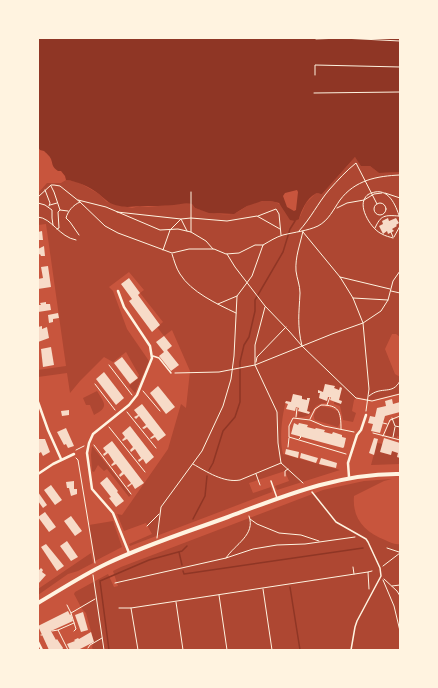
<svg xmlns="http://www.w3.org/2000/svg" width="438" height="688" font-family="'Space Grotesk',sans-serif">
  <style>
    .green { fill: #ae4732 }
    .water { fill: #8f3625; fill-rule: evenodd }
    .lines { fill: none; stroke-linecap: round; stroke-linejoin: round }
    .stream { stroke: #8f3625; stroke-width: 1.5 }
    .building { fill: #f7dbc8 }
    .path { stroke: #fff3e0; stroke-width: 1 }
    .service { stroke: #fff3e0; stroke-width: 1.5 }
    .minor { stroke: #fff3e0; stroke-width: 2.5 }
    .secondary { stroke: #fff3e0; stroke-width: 4 }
  </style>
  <rect width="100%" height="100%" fill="#c8553d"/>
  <g class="green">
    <path d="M355,157l15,9 9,7 21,-1v165l-4,-3h-4l-7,15 10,25 5,3v16l-27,7 -16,-3 -3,3 -2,11 4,2 -3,9 -10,-2 -3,-14 -6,-2v-2l7,1 1,-2 -3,-1 3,-12 -2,-1 -1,3 -5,-2 1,-2 -10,-2 -2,8 -4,-2 -1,2 2,1 -1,5 8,3 -1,2c-19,1 -7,15 -29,14l2,-6 10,3v-2l-2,-1 3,-13h-2l-1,2 -5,-1v-3l-9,-2 -2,8 -5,-1c-4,15 -7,38 -3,53l57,16 -63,20 -2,-4 14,-5 -4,-10 -36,12 4,10 18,-6 1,5 -142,54 -1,-2 23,-10 -6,-11 -22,8 -7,-17 5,1 46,-66 13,-45 5,4 4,-37 -18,-41 -8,6 -7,-9 6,-5 -23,-29 4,-3 -15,-18 -20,15 4,4 14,38 22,32 -14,32 -6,-7 9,-8 1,-3 -13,-23 -13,10 -9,-5 -24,24 -10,12 -3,-20 -29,4v-7l28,-4 -20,-142 -8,1v-32l9,-10h14l5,-3 12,2 21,12 8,8 25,6 8,-2 8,1 31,-3 7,-2 6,2 3,4c9,3 31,9 40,5 5,-1 9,-6 14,-8 25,-10 31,-1 50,14l7,-16 9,-9h7z"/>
    <path d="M97,391c8,13 12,16 -3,24l-4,-10h-4l-3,-7z"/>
    <path d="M320,406l11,2 8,4 1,11 -2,4 -23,-7c-3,-5 1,-10 5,-14z"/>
    <path d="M400,418v19l-3,-1v2l-12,-3c4,-11 3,-15 15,-17z"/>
    <polygon points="377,443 383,444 381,452 390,455 392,451 398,453 397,457 400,458 400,464 371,465"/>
    <polygon points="92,446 131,495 129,497 107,469 104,471 98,465 94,472 92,471 91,455"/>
    <path d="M392,479l-8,2 -30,15c-2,23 11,36 31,44 5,2 9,5 15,4v106h-307l-1,-3 2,-5 -8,-29 -4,-4 -8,-15 1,-2 33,-18 6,13 4,-1 -5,-15 8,-4 202,-77 41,-9z"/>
    <polygon points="113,521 122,547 95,561 89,525"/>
    <polygon points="91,553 93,563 78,571 68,574 38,595 38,589"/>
  </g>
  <path class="water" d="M38,38h362v134l-21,1 -9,-7h-9l-6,-9 -33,37c-2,0 -5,-1 -7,0 -8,4 -14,17 -16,25l-4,2 -5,-1 -11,-17 -8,-2h-9l-15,5 -13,8 -25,-1 -14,-5 -3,-4c-6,-2 -11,0 -18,1 -11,1 -22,1 -33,1 -8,0 -13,2 -21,0 -11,-2 -13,-5 -21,-12 -9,-7 -22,-13 -33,-14l-1,-4 -4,-5h-3c-6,-4 -5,-6 -7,-12 -1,-3 -5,-6 -7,-8l-4,-1 -2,-3zM297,190l1,2 -2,18 -2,1 -7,-4 -4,-11 2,-3z"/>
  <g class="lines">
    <g class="stream">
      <polyline points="209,470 213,463 223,431 235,417 240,402 240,362 244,345 249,337 255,311 255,300 283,252 290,229 295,221"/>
      <polyline points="193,519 205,496 207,476"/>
      <polyline points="179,552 182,565"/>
      <polyline points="183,571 184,574 363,548"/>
      <polyline points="290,587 300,650"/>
      <polyline points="109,650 100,581 149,560 182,551 187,546"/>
    </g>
  </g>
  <g class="building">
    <polygon points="388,218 389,221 396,218 399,223 396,225 397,226 392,229 394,231 388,234 387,231 383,234 379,226 383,224 382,221"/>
    <polygon points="42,231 43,240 38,240 38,232"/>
    <polygon points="44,246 45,256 41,256 40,254 38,255 38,249"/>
    <polygon points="48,266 51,287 38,289 38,279 43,278 41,267"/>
    <polygon points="129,278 140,293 138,295 160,325 152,332 129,301 132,299 121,284"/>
    <polygon points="46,302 46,304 50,304 51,310 38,312 38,305 41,305 40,303"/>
    <polygon points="58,313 59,318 53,319 53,322 49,323 48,315"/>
    <polygon points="42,326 42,329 47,327 49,338 38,342 38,327"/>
    <polygon points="164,336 172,346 167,350 179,365 171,371 159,356 164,352 156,342"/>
    <polygon points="51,347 54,365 43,367 41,349"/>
    <polygon points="122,357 138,378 130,384 114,363"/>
    <polygon points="104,372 124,398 116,405 96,379"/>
    <polygon points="325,384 335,386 334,388 339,390 340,387 342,388 339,400 342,401 341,404 330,400 331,397 328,397 327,401 319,398 320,393 318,393 318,390 323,392"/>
    <polygon points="158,386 175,407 166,414 150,393"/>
    <polygon points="293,394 302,396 302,399 307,400 307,398 310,398 307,411 310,412 309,414 298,411 299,408 296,407 295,411 286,409 288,404 285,403 286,401 291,402"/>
    <polygon points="392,399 393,404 400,402 400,412 385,416 380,433 371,431 373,424 368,423 370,416 375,417 377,408 386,406 385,401"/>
    <polygon points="142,404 166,435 158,441 155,437 151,439 150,438 154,435 147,427 144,429 142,428 146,425 139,416 136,419 134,417 138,415 134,410"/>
    <polygon points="69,410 69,415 62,416 61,411"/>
    <polygon points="294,423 298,425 299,423 308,425 307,427 315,429 316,428 325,430 324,432 332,434 333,432 342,435 342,437 346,438 344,447 343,448 291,434"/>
    <polygon points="130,426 154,457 146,464 143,459 139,462 138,460 141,458 135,449 131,452 130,450 133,447 127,439 123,441 122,440 125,437 122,433"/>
    <polygon points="66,428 74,446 68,448 66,444 64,445 57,432"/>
    <polygon points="374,438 378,439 374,455 369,453"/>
    <polygon points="384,438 400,443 400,458 397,457 398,453 392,451 391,455 380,452"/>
    <polygon points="38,439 45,439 50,452 43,456 41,452 38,454"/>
    <polygon points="112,441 144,483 135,489 132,484 128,487 127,486 131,483 124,474 120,477 119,475 122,472 116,464 112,466 111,465 114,462 108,453 104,456 103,454 106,452 103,448"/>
    <polygon points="286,449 299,452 298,458 285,454"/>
    <polygon points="301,453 318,458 316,463 300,458"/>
    <polygon points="321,458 337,463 336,468 319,464"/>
    <polygon points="107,477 118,491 117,492 124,501 116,507 109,498 111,497 100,483"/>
    <polygon points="74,481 74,489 77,489 77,494 71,496 69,488 67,488 66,482"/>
    <polygon points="51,485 62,500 55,505 44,490"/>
    <polygon points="38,492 47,505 43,508 38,501"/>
    <polygon points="45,512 56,527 49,532 38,517"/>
    <polygon points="71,516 82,531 75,536 64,521"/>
    <polygon points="67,541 78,557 71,561 60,546"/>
    <polygon points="46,544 64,566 57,571 41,547"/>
    <polygon points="41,568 43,570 42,572 46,575 38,584 38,571"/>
    <polygon points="68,611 70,615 71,614 73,621 51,631 56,640 57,639 63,648 62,650 49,650 38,626"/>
    <polygon points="83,612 88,630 81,632 75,615"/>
    <polygon points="91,632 94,642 78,650 70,650 67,644 75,641 74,640 78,638 79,639"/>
  </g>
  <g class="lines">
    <g class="path">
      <polyline points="316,39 342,38 400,41"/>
      <polyline points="315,75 315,65 400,67"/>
      <polyline points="314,93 400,92"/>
      <polyline points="51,186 54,192 60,210 68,211"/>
      <polyline points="45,190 50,203 49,206"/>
      <polyline points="385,193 400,198"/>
      <polyline points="38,197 51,185 54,185 60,186 80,202 105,226 118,233 172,253 189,249 214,249 226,254 239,253 255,245 263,245"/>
      <polyline points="78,200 106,207 160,230 178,229 191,232 206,241 213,249"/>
      <polyline points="38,203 45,205 52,210 52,218 53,225"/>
      <circle cx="380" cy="209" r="6"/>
      <polyline points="50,205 57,203"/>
      <polyline points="337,208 347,203 364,200 374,194 382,193"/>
      <polyline points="117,212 181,219 191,218 227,221 257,216 280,229"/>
      <polyline points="258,216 276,209 279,214 281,235"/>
      <path d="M38,217c14,1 21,20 38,23"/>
      <path d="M375,228c6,-13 9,-13 24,-12"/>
      <polyline points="57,229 59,228 58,212 60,210"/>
      <path d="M299,231c12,-13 19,-28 30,-41 9,-10 17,-19 27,-27l21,41"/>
      <polyline points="191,232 191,192"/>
      <polyline points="303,232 340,277 353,298 363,323 369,389 366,411"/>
      <polyline points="391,232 393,237"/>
      <path d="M79,235l-9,-13 -4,-4c2,-7 7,-13 14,-16"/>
      <polyline points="394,237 400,226"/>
      <path d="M393,238c-3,-1 -8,-2 -11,-4 -10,-4 -24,-26 -17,-36 2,-4 6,-5 10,-6 15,-3 22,16 25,27"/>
      <polyline points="163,250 170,230 181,219 187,231"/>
      <path d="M172,254c2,6 4,14 8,20 11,18 37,30 56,39"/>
      <polyline points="227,254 235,267 265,306 289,331 302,346 356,398 372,401 400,394"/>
      <polyline points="340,277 390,289"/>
      <polyline points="391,291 400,293"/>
      <polyline points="353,298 388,300"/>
      <polyline points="218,304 237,296"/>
      <polyline points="265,307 255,345 255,365 277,412 278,443 281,463 303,483"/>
      <path d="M302,346c-5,-21 -3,-32 -2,-53 0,-8 -3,-14 -4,-22 -1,-14 4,-26 7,-40"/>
      <polyline points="256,362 257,357 286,327"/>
      <polyline points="109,365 132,395"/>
      <polyline points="175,373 219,372 255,365 332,334 363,323 381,311 388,300 393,281 400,271"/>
      <polyline points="95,384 115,410"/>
      <polyline points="143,391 160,411"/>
      <path d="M369,396c13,-11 23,0 31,-15"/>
      <polyline points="327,405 330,397"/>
      <polyline points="127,412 156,448"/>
      <polyline points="296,417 297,408"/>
      <polyline points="392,418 395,426 400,427"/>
      <path d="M310,419l5,-10 6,-4c18,0 20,6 20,24"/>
      <polyline points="383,423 387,424"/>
      <polyline points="109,427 145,472"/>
      <polyline points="373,433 400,440"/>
      <polyline points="383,436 390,420 400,416"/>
      <polyline points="393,437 395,427"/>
      <polyline points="299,439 301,437 300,436"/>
      <polyline points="94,445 131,494"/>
      <polyline points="288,447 289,438"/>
      <polyline points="76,450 84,446"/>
      <polyline points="346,454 289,437 289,426 293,418 310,420 324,426 354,432"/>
      <polyline points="76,458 78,460 95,563"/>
      <path d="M193,464c14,8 31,19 47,16l41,-17"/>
      <polyline points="256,474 260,485"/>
      <polyline points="285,476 285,471 288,469"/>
      <polyline points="250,519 257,524 279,533 301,535 319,541"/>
      <polyline points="147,526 159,514"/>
      <path d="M157,538l4,-31 41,-56 21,-45 8,-27 3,-23 3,-60 15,-20 11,-31c7,-4 13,-8 20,-10 12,-3 24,-4 35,-9 11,-6 15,-16 22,-26 15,-20 37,-24 60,-25"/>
      <polyline points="387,548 399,552"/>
      <path d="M226,558c9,-14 30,-23 23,-42"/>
      <polyline points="383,566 400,553"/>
      <polyline points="353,567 354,574"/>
      <polyline points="93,575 104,650"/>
      <polyline points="384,579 397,591 400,596"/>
      <polyline points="383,580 394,606 400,631"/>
      <polyline points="115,583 226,558 253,549 277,545 305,544 355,537"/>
      <polyline points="392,586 400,585"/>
      <polyline points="263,589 272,650"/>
      <polyline points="369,589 368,572 372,571"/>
      <polyline points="219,595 227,650"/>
      <polyline points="176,602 183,650"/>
      <polyline points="67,605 71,613 76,629 74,631"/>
      <polyline points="119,608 131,608 368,572"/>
      <polyline points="131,608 138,650"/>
      <polyline points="71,613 95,599"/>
      <polyline points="52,631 58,630"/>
      <polyline points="41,635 42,635"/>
      <polyline points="88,648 90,645 102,638"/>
      <polyline points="68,650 58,630 74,623"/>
    </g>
    <g class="service">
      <polyline points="153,356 159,358 171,373"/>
      <polyline points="271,481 277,498"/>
      <polyline points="312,492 336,522 366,539 368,542 380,568 381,576 357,621 355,627 351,650"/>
    </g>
    <g class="minor">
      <polyline points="118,291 124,307 150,346 152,358 137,395 129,405 93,434 89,443 87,453 92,489 113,513 129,553"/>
      <polyline points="38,402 48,430 61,459"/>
      <polyline points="38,474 53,464 74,454"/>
      <polyline points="349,477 348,463 357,435 361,430 366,415"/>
      <polyline points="38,642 42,650"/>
    </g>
    <path class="secondary" d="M38,603c22,-13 45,-28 68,-39 39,-19 81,-32 122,-47 56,-21 111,-44 172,-43"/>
  </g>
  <rect width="438" height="688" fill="none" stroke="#fff3e0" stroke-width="78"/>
</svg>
